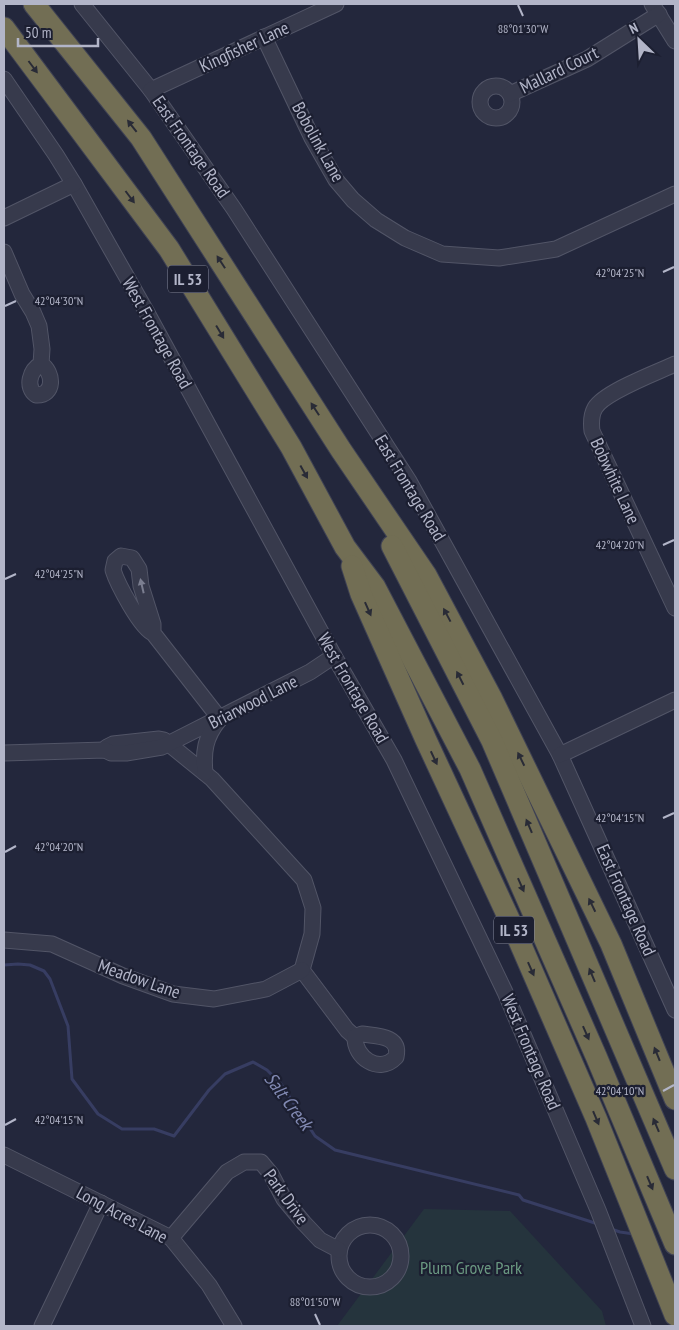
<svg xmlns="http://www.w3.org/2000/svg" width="679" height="1330" font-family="'PT Sans Narrow',sans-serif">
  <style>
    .green { fill: #25343d }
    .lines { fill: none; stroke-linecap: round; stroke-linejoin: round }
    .stream { stroke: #373d62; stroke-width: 3 }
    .minor-casing { stroke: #525567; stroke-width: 17 }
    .highway-casing { stroke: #3f4254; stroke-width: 23 }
    .minor { stroke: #373a4c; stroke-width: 15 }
    .highway { stroke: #726e54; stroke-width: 21 }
    .oneway { fill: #292b36 }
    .oneway2 { fill: #7b7e90 }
    .ticks { fill: none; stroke: #b2b5c8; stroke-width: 2 }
    .labels { text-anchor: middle; stroke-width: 4.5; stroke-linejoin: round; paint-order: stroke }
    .shield { fill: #1c1f31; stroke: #85889b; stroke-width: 1 }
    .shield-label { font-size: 16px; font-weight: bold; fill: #b2b5c8 }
    .street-label { font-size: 18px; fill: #b2b5c8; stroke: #1c1f31 }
    .park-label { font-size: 18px; fill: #6a9881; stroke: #1c1f31 }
    .water-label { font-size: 19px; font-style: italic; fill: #828ab3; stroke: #1c1f31 }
    .ticks-label { font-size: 12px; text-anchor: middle; fill: #b2b5c8; stroke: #1c1f31; stroke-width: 4.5; stroke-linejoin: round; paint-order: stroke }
  </style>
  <rect width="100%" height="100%" fill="#23273c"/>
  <polygon class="green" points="424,1209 510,1211 602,1311 606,1326 337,1326"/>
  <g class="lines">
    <g class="stream">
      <polyline points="4,965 18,964 30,965 44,971 50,979 68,1026 72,1079 98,1114 122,1129 154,1129 174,1136 209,1090 225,1074 253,1062 267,1070 281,1084 315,1136 335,1150 519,1195 523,1200 598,1224"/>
      <polyline points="611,1229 620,1232 634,1234"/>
    </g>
    <defs>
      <g id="minor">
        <polyline points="82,4 151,90 234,209 409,481 560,755 675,1010"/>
        <polyline points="652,4 675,41"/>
        <polyline points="264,37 312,138 336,180 353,200 376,220 405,238 442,254 499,258 556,249 675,194"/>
        <polyline points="4,79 56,155 74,184 146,311 334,656 394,760 505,992 598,1210 643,1326"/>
        <circle cx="496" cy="102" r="16"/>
        <polyline points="151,90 336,4"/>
        <polyline points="510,94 587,59 659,14"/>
        <polyline points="4,218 74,184"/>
        <path d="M4,252l18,42 11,18 6,14 3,23 -1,15c-11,6 -16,23 -5,31 19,1 18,-23 5,-31"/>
        <path d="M675,364c-17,8 -71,28 -80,44 -4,7 -4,15 -3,23l83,177"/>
        <path d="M153,633v-9l-12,-38 -2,-17 -7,-11 -11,-2 -6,5 -2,9c4,13 28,59 40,63l67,86"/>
        <polyline points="105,750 107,747 113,744 159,739 164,740 212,779 304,880 313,908 312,934 302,970 347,1030 355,1037"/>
        <polyline points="4,753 105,750 111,753 126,753 162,747 310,672 334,656"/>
        <polyline points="560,755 675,700"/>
        <path d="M205,773c-2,-21 0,-36 14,-53"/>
        <polyline points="4,940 52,944 123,976 173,994 214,999 266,989 302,970"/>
        <path d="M362,1034c14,2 39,1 34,23 -17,18 -42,0 -41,-20z"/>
        <polyline points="4,1155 171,1238 209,1285 234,1326"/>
        <circle cx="370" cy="1256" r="31"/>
        <polyline points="171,1238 227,1172 244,1162 261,1162 271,1174 284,1199 304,1223 320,1240 339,1250"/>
        <polyline points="42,1326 101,1203"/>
      </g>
      <g id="highway">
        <polyline points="34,4 141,138 341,450 426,575 492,699 611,944 675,1099"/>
        <polyline points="4,28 169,249 291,447 345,547 375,587 470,769 596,1056 675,1244"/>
        <polyline points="392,546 492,741 675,1169"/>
        <polyline points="352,566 361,594 426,740 517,936 596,1118 675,1315"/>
      </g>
    </defs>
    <use href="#minor" class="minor-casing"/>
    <use href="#highway" class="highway-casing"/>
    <use href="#minor" class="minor"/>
    <use href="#highway" class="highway"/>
  </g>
  <defs><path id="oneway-solid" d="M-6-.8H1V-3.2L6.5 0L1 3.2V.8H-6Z" transform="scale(1.25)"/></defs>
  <g class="oneway">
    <use href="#oneway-solid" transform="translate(33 67) rotate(53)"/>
    <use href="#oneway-solid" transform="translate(132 126) rotate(-128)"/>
    <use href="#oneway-solid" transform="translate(130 197) rotate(53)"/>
    <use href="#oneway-solid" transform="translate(221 262) rotate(-123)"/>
    <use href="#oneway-solid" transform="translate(220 332) rotate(59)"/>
    <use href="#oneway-solid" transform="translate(315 409) rotate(-123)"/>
    <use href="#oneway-solid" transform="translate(304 472) rotate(61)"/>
    <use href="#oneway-solid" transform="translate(368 609) rotate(66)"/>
    <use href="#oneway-solid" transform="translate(447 615) rotate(-118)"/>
    <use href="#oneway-solid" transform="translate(460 678) rotate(-117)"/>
    <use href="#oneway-solid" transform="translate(434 758) rotate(65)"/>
    <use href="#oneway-solid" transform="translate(521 759) rotate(-116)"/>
    <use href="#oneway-solid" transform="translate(529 826) rotate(-113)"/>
    <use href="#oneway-solid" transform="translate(521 885) rotate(66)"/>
    <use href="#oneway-solid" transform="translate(592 905) rotate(-116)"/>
    <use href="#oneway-solid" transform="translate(531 969) rotate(66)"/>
    <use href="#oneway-solid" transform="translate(592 975) rotate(-113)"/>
    <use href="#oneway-solid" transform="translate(586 1033) rotate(66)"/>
    <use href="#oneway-solid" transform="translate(657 1054) rotate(-112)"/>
    <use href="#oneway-solid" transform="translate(596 1118) rotate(67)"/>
    <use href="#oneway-solid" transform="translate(656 1125) rotate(-113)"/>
    <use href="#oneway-solid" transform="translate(650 1183) rotate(67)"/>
  </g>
  <use class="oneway2" href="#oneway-solid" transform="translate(142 586) rotate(-103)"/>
  <path class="ticks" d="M518,5l5,11M663,272l11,-5M5,306l11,-5M663,545l11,-5M5,579l11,-5M663,818l11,-5M5,852l11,-6M663,1091l11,-6M5,1125l11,-6M315,1314l5,11"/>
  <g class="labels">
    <g class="shield">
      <rect x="168" y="265.5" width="40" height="27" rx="4"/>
      <rect x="494" y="916.5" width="40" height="27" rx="4"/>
    </g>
    <g class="shield-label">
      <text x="188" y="285">IL 53</text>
      <text x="514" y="936">IL 53</text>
    </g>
    <g class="street-label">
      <text transform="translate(244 47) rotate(-25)" y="6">Kingfisher Lane</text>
      <text transform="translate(559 70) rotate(-26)" y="6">Mallard Court</text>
      <text transform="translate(318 142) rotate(61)" y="6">Bobolink Lane</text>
      <text transform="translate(191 147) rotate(55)" y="6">East Frontage Road</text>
      <text transform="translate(157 333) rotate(61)" y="6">West Frontage Road</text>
      <text transform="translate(615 481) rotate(65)" y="6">Bobwhite Lane</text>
      <text transform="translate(410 488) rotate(59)" y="6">East Frontage Road</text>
      <text transform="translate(353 688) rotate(60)" y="6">West Frontage Road</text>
      <text transform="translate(253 702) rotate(-27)" y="6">Briarwood Lane</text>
      <text transform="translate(626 900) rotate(66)" y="6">East Frontage Road</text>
      <text transform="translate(139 979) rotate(19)" y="6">Meadow Lane</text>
      <text transform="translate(531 1052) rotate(67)" y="6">West Frontage Road</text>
      <text transform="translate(286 1197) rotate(54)" y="6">Park Drive</text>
      <text transform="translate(122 1215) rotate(28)" y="6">Long Acres Lane</text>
    </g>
    <g class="park-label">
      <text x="471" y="1274">Plum Grove Park</text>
    </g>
    <g class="water-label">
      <text transform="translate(289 1101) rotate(53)" y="7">Salt Creek</text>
    </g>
  </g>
  <g class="ticks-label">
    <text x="523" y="33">88°01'30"W</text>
    <text x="620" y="277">42°04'25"N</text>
    <text x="59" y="305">42°04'30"N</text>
    <text x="620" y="549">42°04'20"N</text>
    <text x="59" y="578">42°04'25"N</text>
    <text x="620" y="822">42°04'15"N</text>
    <text x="59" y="851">42°04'20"N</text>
    <text x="620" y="1095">42°04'10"N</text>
    <text x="59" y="1124">42°04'15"N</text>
    <text x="315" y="1306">88°01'50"W</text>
  </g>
  <rect width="679" height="1330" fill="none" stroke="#b2b5c8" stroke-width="10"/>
  <g transform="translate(639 40) rotate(335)" stroke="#1c1f31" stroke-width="4" paint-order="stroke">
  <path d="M0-4L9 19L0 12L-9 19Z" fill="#b2b5c8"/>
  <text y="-8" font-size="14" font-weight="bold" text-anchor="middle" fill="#b2b5c8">N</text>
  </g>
  <path d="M18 38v8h80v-8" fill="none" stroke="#b2b5c8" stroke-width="2.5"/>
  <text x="25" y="38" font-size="15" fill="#b2b5c8" stroke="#1c1f31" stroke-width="4" paint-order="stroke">50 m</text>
</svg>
